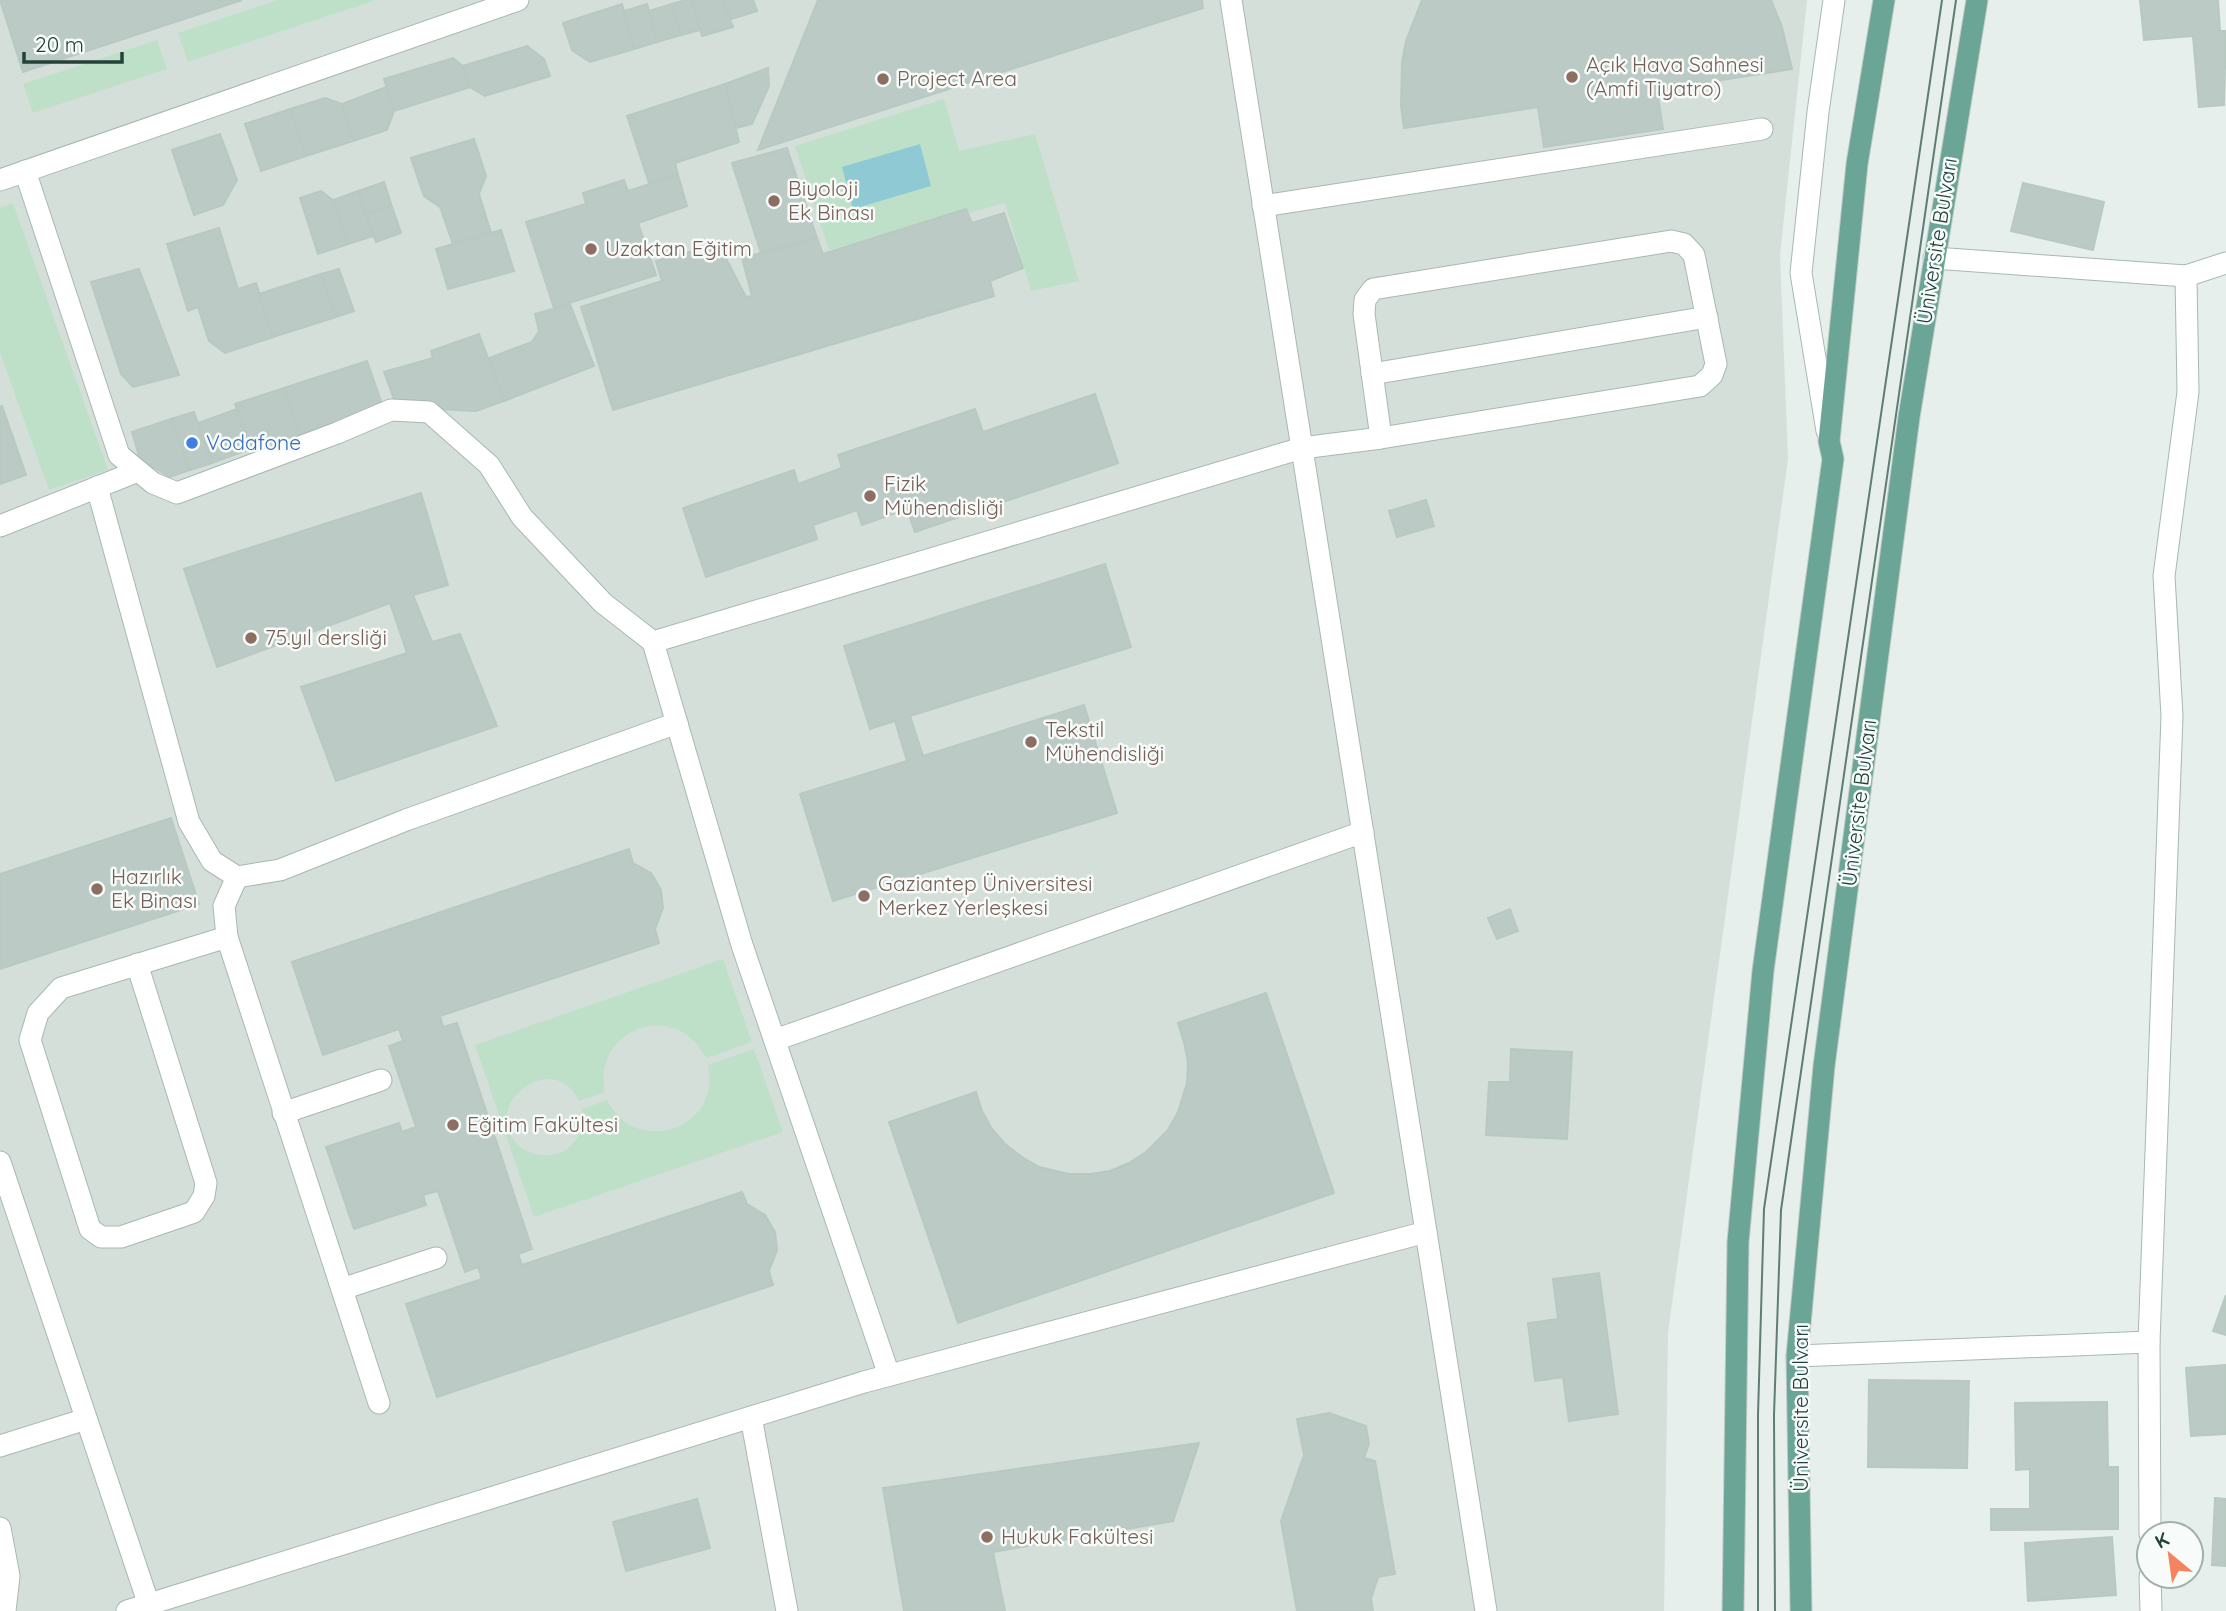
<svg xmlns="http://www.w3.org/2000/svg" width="2226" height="1611" font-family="Quicksand,sans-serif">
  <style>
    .built { fill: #d4dfda }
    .green { fill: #bfe0c8 }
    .water { fill: #8ec9d4 }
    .building { fill: #bbcac4; stroke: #b8c9c2; stroke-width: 2 }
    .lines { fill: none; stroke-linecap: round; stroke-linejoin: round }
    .minor-casing { stroke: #a8b8b2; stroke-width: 23 }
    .major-casing { stroke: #c2cac8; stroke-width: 23 }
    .minor { stroke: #fff; stroke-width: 21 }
    .major { stroke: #6aa596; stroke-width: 21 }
    .tram { stroke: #5f7d75; stroke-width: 2 }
    .education-dot { fill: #8d6e63; stroke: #f7fbf9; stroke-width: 2.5 }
    .shop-dot { fill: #3f7fe0; stroke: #f7fbf9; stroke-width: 2.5 }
    .labels { text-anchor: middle; stroke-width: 5; stroke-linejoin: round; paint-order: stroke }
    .education-label { font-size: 21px; fill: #785e54; stroke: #f7fbf9; text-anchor: start }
    .street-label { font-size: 21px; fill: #24423a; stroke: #f7fbf9 }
    .shop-label { font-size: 21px; fill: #366cbe; stroke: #f7fbf9; text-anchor: start }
  </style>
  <rect width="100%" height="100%" fill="#e6efeb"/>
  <polygon class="built" points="0,0 1807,0 1780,255 1788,459 1668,1333 1664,1611 0,1611"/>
  <g class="green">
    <polygon points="278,0 376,0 188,62 178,33"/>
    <polygon points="157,40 167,69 33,113 23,84"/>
    <polygon points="944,99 959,151 1035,134 1079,281 1031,291 1005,203 829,250 795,146"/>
    <polygon points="13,203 108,470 49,490 0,352 0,208"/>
    <path d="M723,959l29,83 -46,16c-29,-59 -114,-31 -101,34l-26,9c-28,-58 -108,13 -55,48 11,7 24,8 36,4 18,-8 26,-26 22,-44l25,-9c29,58 115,29 101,-35l46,-16 29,83 -249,85 -59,-172z"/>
  </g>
  <polygon class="water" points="920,144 931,186 853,209 842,167"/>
  <g class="building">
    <polygon points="0,0 242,0 23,72"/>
    <polygon points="686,0 692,0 700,30 681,35 672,4"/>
    <polygon points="692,0 722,0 733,27 702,36"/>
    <polygon points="722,0 753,0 757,11 731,19"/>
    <polygon points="818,0 1202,0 1203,8 758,150"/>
    <polygon points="1422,0 1771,0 1782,27 1792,69 1657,90 1663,129 1544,147 1538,107 1404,128 1401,106 1402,62 1406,41"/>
    <polygon points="2140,0 2218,0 2220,31 2226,31 2224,105 2199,107 2193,36 2144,40"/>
    <polygon points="622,4 634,49 590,62 572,50 563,23"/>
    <polygon points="647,4 657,42 634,49 624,11"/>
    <polygon points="672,4 681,35 657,42 649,11"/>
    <polygon points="527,46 544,59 550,76 485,96 470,87 463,66"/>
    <polygon points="453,58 463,66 470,87 394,111 384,79"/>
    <polygon points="768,68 769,86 752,124 736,128 725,84"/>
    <polygon points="725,84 739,142 675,163 678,175 649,183 627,116"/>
    <polygon points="386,87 394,111 387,130 353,141 342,104"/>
    <polygon points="325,98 342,104 353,141 306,156 290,109"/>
    <polygon points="290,109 306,156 261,171 245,124"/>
    <polygon points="220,134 237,180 223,205 194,215 172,150"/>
    <polygon points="474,139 486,176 479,194 491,233 453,244 440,207 424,196 411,158"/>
    <polygon points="787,148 817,238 761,253 732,163"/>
    <polygon points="678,175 687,206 638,223 656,275 554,308 526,222 586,204 583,193 624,180 628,191"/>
    <polygon points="384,182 391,204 366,214 358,191"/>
    <polygon points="2023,183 2104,202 2093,250 2011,231"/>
    <polygon points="321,191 333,200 348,244 318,254 300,198"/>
    <polygon points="358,191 373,236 348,244 333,200"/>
    <polygon points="391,204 401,233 376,242 366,214"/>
    <polygon points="966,209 972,223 1004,213 1023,268 990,281 994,296 613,410 581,307 662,281 656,261 693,251 695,259 719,245 746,297 752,296 742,258 817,238 823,254"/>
    <polygon points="219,228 238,289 256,283 273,337 225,353 209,341 198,307 188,311 167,244"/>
    <polygon points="501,230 514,271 448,289 436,249"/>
    <polygon points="139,269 179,375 133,387 121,374 91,282"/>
    <polygon points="339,269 354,311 336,317 321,274"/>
    <polygon points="321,274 336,317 273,337 259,294"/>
    <polygon points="570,304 594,366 504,401 489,358 532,342 539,331 535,314"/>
    <polygon points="479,334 504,401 476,411 397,407 384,372 433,358 431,351"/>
    <polygon points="367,361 383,407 300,434 284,388"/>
    <polygon points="284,388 300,434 251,449 235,404"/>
    <polygon points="1095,394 1118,463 915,532 907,509 862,525 857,510 813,525 817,539 706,577 683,508 794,470 798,484 842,468 838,455 975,409 983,432"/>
    <polygon points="2,406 26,475 0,484 0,407"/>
    <polygon points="237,409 251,449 212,463 198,423"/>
    <polygon points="194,412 212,463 190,470 171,419"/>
    <polygon points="171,419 190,470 170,477 140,459 132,432"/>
    <polygon points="421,493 448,585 413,595 432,642 460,634 497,726 336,781 301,687 407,653 390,603 217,667 184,569"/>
    <polygon points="1426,500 1434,526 1397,537 1389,511"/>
    <polygon points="1105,564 1131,647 910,716 923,756 1084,705 1117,813 833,901 800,794 907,761 895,721 870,729 844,646"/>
    <polygon points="171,818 199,904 0,969 0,874"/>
    <polygon points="629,849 633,863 651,873 661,890 663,908 655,929 659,943 440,1016 443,1027 457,1023 532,1249 518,1254 522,1265 742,1192 747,1204 765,1215 775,1232 777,1250 769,1271 773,1285 437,1397 406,1304 482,1279 478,1267 465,1272 438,1191 423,1195 426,1205 354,1229 326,1147 399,1123 402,1132 416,1127 389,1046 403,1041 399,1029 323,1055 292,962"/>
    <polygon points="1510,909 1518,931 1497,939 1488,918"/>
    <polygon points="1266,993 1334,1193 958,1323 889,1122 976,1092 982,1111 992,1129 1005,1144 1022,1157 1039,1167 1069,1174 1090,1174 1110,1171 1129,1163 1146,1152 1168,1130 1178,1112 1187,1083 1188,1062 1184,1042 1178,1023"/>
    <polygon points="1511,1049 1572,1052 1567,1139 1486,1135 1489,1082 1510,1082"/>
    <polygon points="1599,1273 1618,1414 1569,1421 1563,1377 1535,1381 1528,1323 1558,1319 1553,1279"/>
    <polygon points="2226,1295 2226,1335 2213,1331"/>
    <polygon points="2226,1365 2226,1434 2191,1436 2186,1368"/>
    <polygon points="1869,1380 1969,1381 1967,1468 1868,1467"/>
    <polygon points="2107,1402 2108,1467 2118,1467 2118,1529 1991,1530 1991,1509 2030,1509 2030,1469 2016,1470 2015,1403"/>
    <polygon points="1329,1413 1366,1426 1369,1444 1364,1458 1375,1461 1395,1574 1378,1577 1371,1599 1373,1611 1297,1611 1281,1521 1304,1455 1297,1419"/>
    <polygon points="1199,1443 1173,1521 993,1552 1005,1611 904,1611 883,1488"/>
    <polygon points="2215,1498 2226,1499 2226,1566 2212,1565"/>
    <polygon points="697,1499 710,1548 626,1571 613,1522"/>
    <polygon points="2112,1537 2116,1595 2028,1601 2025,1543"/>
  </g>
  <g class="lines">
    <defs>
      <g id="minor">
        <polyline points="1231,0 1486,1611"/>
        <polyline points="25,171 119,455 153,483 177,493 337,433 391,410 429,412 489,465 522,517 603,603 653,642"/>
        <polyline points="0,180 518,0"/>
        <polyline points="1263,206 1762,129"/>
        <polyline points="1934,258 2186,276 2226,263"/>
        <polyline points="1372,374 1707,317"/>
        <polyline points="1827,431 1801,273 1818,112 1834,0"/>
        <polyline points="97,487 189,822 212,861 237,877 280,870 406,820 677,723"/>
        <polyline points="0,526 138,471"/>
        <polyline points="237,877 224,906 227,937 379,1403"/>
        <polyline points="137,964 206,1183 204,1196 194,1212 121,1237 101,1237 90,1229 30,1040 38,1013 61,988 227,937"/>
        <polyline points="775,1040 1363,832"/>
        <polyline points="283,1113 381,1080"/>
        <polyline points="0,1162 151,1611"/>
        <polyline points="342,1289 436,1258"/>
        <polyline points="2149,1342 2172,716 2164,576 2188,392 2186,276"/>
        <polyline points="1797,1356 2149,1342 2150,1534"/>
        <polyline points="889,1375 742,945 653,642 1302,448 1381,438 1700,386 1712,375 1716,364 1694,255 1684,244 1671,241 1373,289 1365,300 1364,314 1381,438"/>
        <polyline points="751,1417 787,1611"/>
        <polyline points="0,1446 86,1419"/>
        <polyline points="0,1528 9,1576 5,1611"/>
        <polyline points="2150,1576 2151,1611"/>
        <polyline points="127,1611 864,1382 1426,1232"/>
      </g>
      <g id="major">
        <polyline points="1733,1611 1738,1242 1763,971 1833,459 1829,441 1857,164 1884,0"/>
        <polyline points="1801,1611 1797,1356 1824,1066 1909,417 1977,0"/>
      </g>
    </defs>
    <use href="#minor" class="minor-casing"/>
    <use href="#major" class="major-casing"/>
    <use href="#minor" class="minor"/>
    <use href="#major" class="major"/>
    <g class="tram">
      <polyline points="1758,1611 1758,1415 1764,1209 1942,0"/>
      <polyline points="1775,1611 1774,1415 1781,1210 1956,0"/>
    </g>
  </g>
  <g class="education-dot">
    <circle cx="1572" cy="77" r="7"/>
    <circle cx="883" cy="79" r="7"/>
    <circle cx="774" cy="201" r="7"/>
    <circle cx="591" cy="249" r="7"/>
    <circle cx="870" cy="496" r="7"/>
    <circle cx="251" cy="638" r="7"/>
    <circle cx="1031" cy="742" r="7"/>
    <circle cx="97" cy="889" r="7"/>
    <circle cx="864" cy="896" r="7"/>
    <circle cx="453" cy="1125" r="7"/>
    <circle cx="987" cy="1537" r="7"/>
  </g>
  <circle class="shop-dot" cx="192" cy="443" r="7"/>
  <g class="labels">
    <g class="education-label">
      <text x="1586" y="72">Açık Hava Sahnesi<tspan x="1586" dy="24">(Amfi Tiyatro)</tspan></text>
      <text x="897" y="86">Project Area</text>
      <text x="788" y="196">Biyoloji<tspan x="788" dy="24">Ek Binası</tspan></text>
      <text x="605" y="256">Uzaktan Eğitim</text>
      <text x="884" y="491">Fizik<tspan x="884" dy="24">Mühendisliği</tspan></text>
      <text x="265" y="645">75.yıl dersliği</text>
      <text x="1045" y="737">Tekstil<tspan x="1045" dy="24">Mühendisliği</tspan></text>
      <text x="111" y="884">Hazırlık<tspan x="111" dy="24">Ek Binası</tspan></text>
      <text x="878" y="891">Gaziantep Üniversitesi<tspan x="878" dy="24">Merkez Yerleşkesi</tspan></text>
      <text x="467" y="1132">Eğitim Fakültesi</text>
      <text x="1001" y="1544">Hukuk Fakültesi</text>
    </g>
    <g class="street-label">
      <text transform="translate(1937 241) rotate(-81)" y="7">Üniversite Bulvarı</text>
      <text transform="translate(1859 803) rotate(-83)" y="7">Üniversite Bulvarı</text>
      <text transform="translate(1801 1408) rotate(-90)" y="7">Üniversite Bulvarı</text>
    </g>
    <g class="shop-label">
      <text x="206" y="450">Vodafone</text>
    </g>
  </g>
  <g transform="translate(2170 1555) rotate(331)"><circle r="33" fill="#f7fbf9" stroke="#a3b1ad" stroke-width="2"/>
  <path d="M0-5L12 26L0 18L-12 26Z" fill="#f4845f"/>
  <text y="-10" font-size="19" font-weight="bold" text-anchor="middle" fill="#24423a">K</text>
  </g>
  <path d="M24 52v10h98v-10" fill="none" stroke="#24423a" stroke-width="3.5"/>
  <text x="35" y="52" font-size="21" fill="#24423a" stroke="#f7fbf9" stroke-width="5" paint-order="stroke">20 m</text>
</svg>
